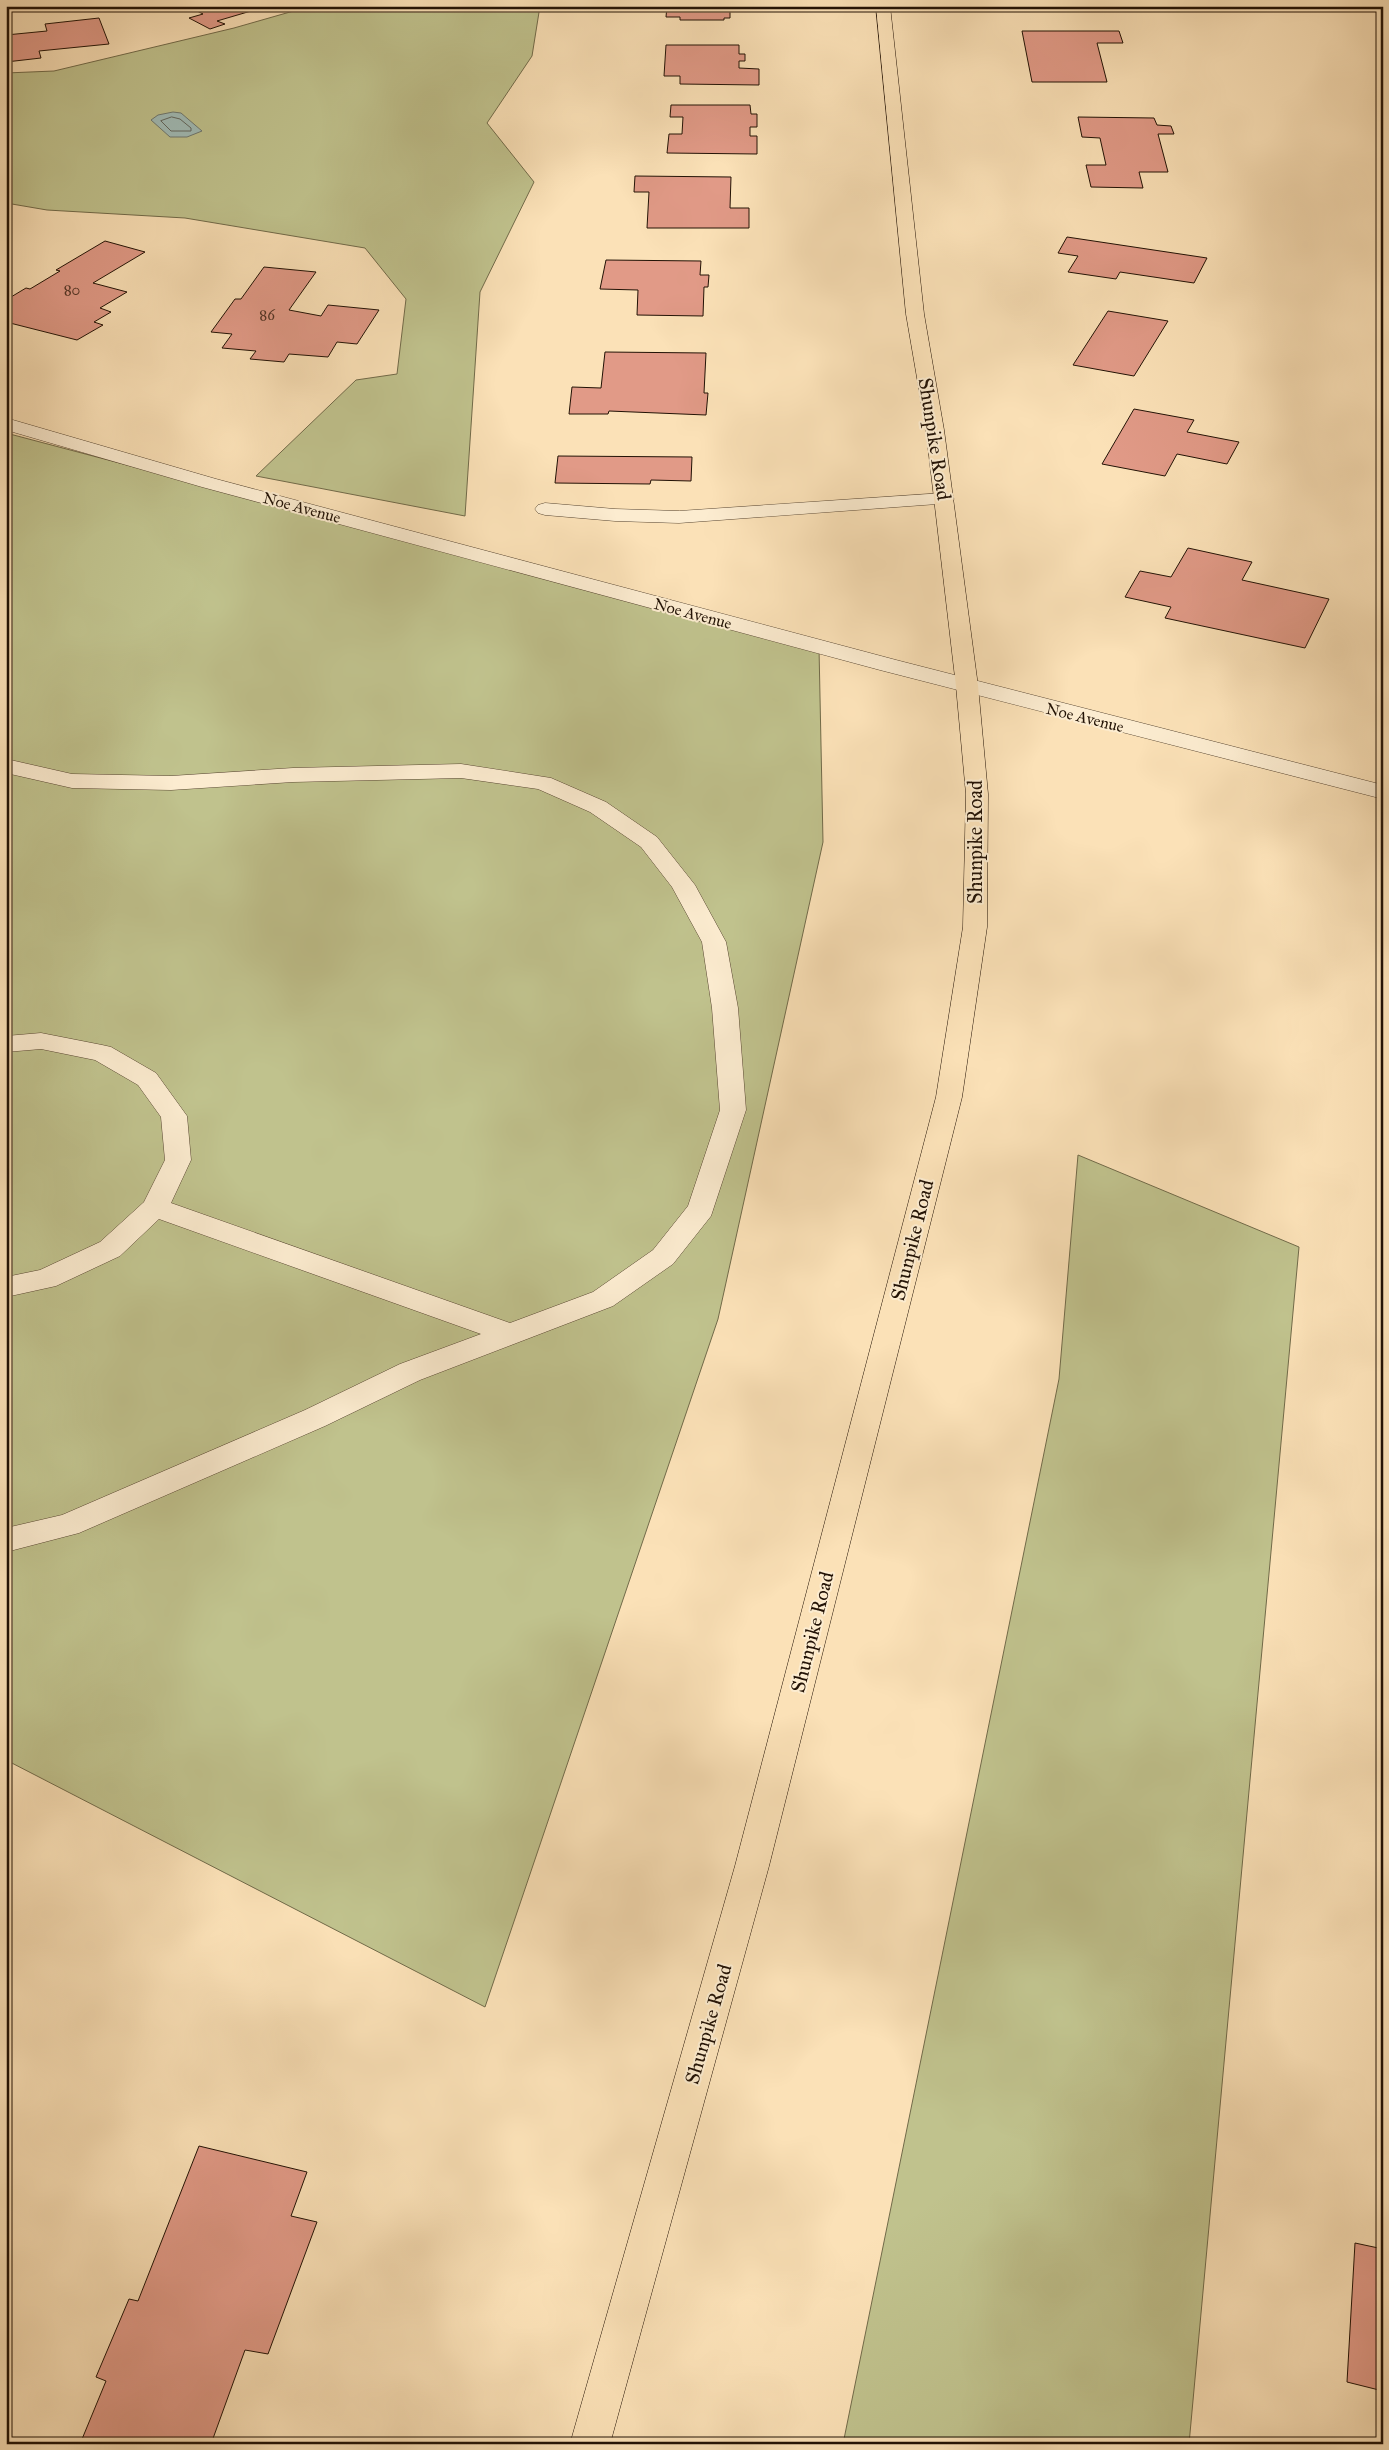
<svg xmlns="http://www.w3.org/2000/svg" width="1389" height="2450" font-family="'IM FELL Great Primer',serif">
  <style>
    .green { fill: #c0c28d; stroke: #716a49 }
    .water { fill: #a1bcb7; stroke: #6e7870 }
    .lines { fill: none; stroke-linecap: round; stroke-linejoin: round }
    .shore { stroke: #62675e; stroke-width: 1 }
    .building { fill: #e19a87; stroke: #221205 }
    .minor-casing { stroke: #584632; stroke-width: 1 }
    .major-casing { stroke: #221205; stroke-width: 1 }
    .minor { fill: #fcecd0; fill-rule: evenodd }
    .major { fill: #fbe1b7; fill-rule: evenodd }
    .labels { text-anchor: middle; stroke-width: 4; stroke-linejoin: round; paint-order: stroke }
    .far-number-label { font-size: 15px; fill: #523426 }
    .far-street-label { font-size: 16px; fill: #221205; stroke: #fcecd0 }
    .street-label { font-size: 20px; fill: #221205; stroke: #fcecd0 }
  </style>
  <rect width="100%" height="100%" fill="#fbe1b7"/>
  <filter id="stains"><feTurbulence type="fractalNoise" baseFrequency=".004" numOctaves="4"/><feColorMatrix values="0 0 0 0 .2 0 0 0 0 .09 0 0 0 0 .02 0 0 0 .5 -.17"/></filter>
  <radialGradient id="worn" r=".72"><stop offset=".6" stop-color="#630" stop-opacity="0"/><stop offset="1" stop-color="#630" stop-opacity=".3"/></radialGradient>
  <g class="green">
    <polygon points="311,6 540,6 532,56 487,123 534,182 480,292 465,516 256,476 356,380 397,374 406,299 365,248 185,218 47,210 6,203 6,73 54,71 234,28"/>
    <polygon points="6,433 819,648 823,842 718,1319 485,2007 6,1760"/>
    <polygon points="1078,1155 1299,1247 1189,2444 843,2444 1059,1379"/>
  </g>
  <polygon class="water" points="173,112 181,113 202,131 187,137 170,137 151,120 158,115"/>
  <g class="lines">
    <polygon class="shore" points="172,117 180,119 191,128 191,131 171,131 161,121"/>
  </g>
  <g class="building">
    <polygon points="193,6 268,6 217,21 225,24 210,29 189,18 203,14 189,7"/>
    <polygon points="667,6 730,6 730,18 724,18 724,20 680,20 680,17 666,17"/>
    <polygon points="99,18 109,44 39,51 41,58 6,62 6,35 47,31 45,24"/>
    <polygon points="1022,31 1119,31 1123,43 1097,43 1107,82 1032,82"/>
    <polygon points="666,45 739,45 739,54 745,54 745,61 739,61 739,68 759,69 759,85 680,84 680,76 664,76"/>
    <polygon points="671,105 750,105 751,114 757,114 757,127 750,127 750,136 757,136 757,154 667,153 669,134 682,134 683,117 670,117"/>
    <polygon points="1078,117 1154,118 1157,125 1171,126 1174,134 1158,134 1168,172 1139,172 1143,188 1091,187 1086,165 1106,165 1100,138 1082,137"/>
    <polygon points="635,176 731,177 730,208 749,208 749,228 647,228 649,192 634,192"/>
    <polygon points="1067,237 1207,258 1194,283 1120,272 1116,279 1068,272 1078,256 1058,253"/>
    <polygon points="105,241 145,252 93,283 127,292 100,308 111,312 94,322 103,325 77,340 6,322 6,300 26,288 30,289 60,271 56,270"/>
    <polygon points="606,260 701,261 700,275 709,275 708,287 704,287 703,316 637,315 638,290 600,289"/>
    <polygon points="264,267 316,272 289,310 321,316 328,305 379,310 357,344 337,342 328,357 289,354 284,362 250,359 256,351 222,348 232,334 211,332 235,299 241,299"/>
    <polygon points="1108,311 1168,321 1134,376 1073,365"/>
    <polygon points="605,352 706,353 704,393 708,393 706,415 609,411 608,414 569,414 572,387 601,388"/>
    <polygon points="1134,409 1194,420 1187,432 1239,442 1227,464 1177,454 1165,476 1102,464"/>
    <polygon points="558,456 692,457 691,481 651,480 650,484 555,483"/>
    <polygon points="1188,548 1252,562 1242,580 1329,599 1305,648 1165,618 1171,607 1125,597 1140,571 1171,577"/>
    <polygon points="199,2146 307,2172 291,2216 317,2222 268,2354 245,2350 211,2444 80,2444 106,2381 96,2377 129,2299 138,2301"/>
    <polygon points="1355,2243 1383,2249 1383,2391 1347,2382"/>
  </g>
  <g class="lines">
    <defs>
      <g id="minor">
        <polygon points="6,418 216,479 896,660 1383,785 1383,799 880,670 202,487 6,430"/>
        <polygon points="944,493 951,495 954,499 951,503 679,523 615,521 545,515 538,513 535,509 538,505 545,503 615,509 679,511"/>
        <polygon points="6,759 72,774 171,776 293,768 461,764 551,778 606,802 657,837 695,885 726,942 738,1008 746,1110 711,1216 673,1264 613,1306 420,1380 325,1426 79,1533 6,1552 6,1528 62,1515 305,1410 400,1364 481,1334 159,1219 120,1256 56,1286 6,1297 6,1277 40,1270 100,1242 144,1202 165,1160 161,1117 138,1085 95,1060 41,1049 6,1052 6,1036 41,1033 102,1045 111,1047 156,1073 187,1116 191,1160 171,1203 510,1323 593,1292 653,1250 688,1206 720,1110 712,1008 702,942 672,887 641,847 590,812 538,789 461,778 293,782 171,790 72,788 6,773"/>
      </g>
      <polygon id="major" points="876,6 890,6 924,314 944,430 978,686 988,794 987,927 962,1097 769,1866 610,2444 570,2444 735,1866 936,1097 963,927 966,794 956,686 926,430 906,314"/>
    </defs>
    <use href="#minor" class="minor-casing"/>
    <use href="#major" class="major-casing"/>
    <use href="#minor" class="minor"/>
    <use href="#major" class="major"/>
  </g>
  <g class="labels">
    <g class="far-number-label">
      <text x="72" y="295">80</text>
      <text x="267" y="320">86</text>
    </g>
    <g class="far-street-label">
      <text transform="translate(302 507) rotate(15)" y="6">Noe Avenue</text>
      <text transform="translate(693 613) rotate(15)" y="6">Noe Avenue</text>
      <text transform="translate(1085 717) rotate(14)" y="6">Noe Avenue</text>
    </g>
    <g class="street-label">
      <text transform="translate(935 439) rotate(81)" y="7">Shunpike Road</text>
      <text transform="translate(975 842) rotate(-90)" y="7">Shunpike Road</text>
      <text transform="translate(912 1240) rotate(-76)" y="7">Shunpike Road</text>
      <text transform="translate(812 1632) rotate(-76)" y="7">Shunpike Road</text>
      <text transform="translate(708 2024) rotate(-74)" y="7">Shunpike Road</text>
    </g>
  </g>
  <rect width="1389" height="2450" fill="none" stroke="#fbe1b7" stroke-width="25"/>
  <rect x="8" y="8" width="1374" height="2435" fill="none" stroke="#221205" stroke-width="2.5"/>
  <rect x="12" y="12" width="1364" height="2425" fill="none" stroke="#221205"/>
  <rect width="100%" height="100%" filter="url(#stains)"/>
  <rect width="100%" height="100%" fill="url(#worn)"/>
</svg>
